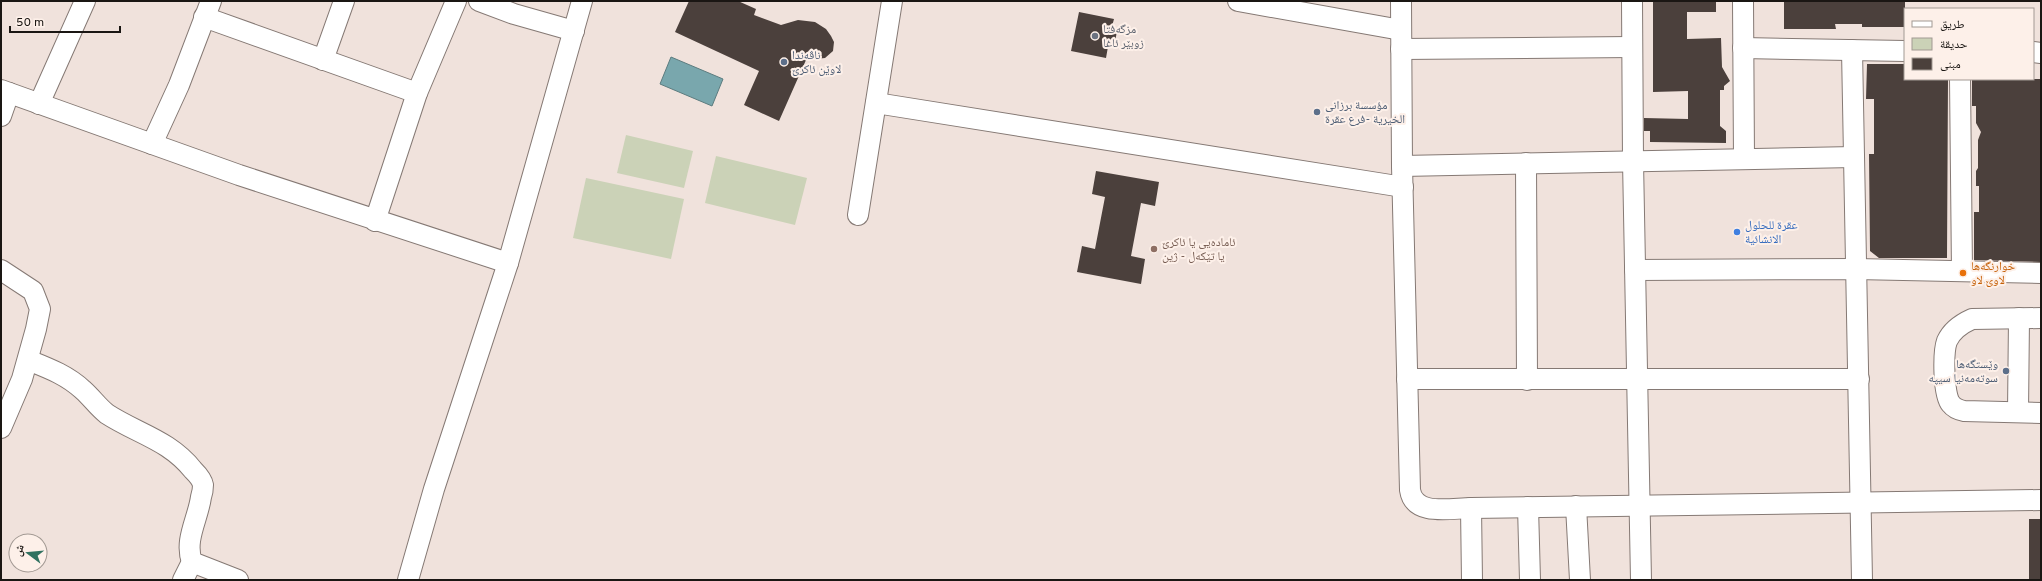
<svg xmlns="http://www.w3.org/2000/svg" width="2042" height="581" font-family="Overpass,'Noto Naskh Arabic',sans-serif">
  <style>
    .green { fill: #cbd2b7 }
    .water { fill: #79a7ad; stroke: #5c7c7f }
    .building { fill: #4b403c }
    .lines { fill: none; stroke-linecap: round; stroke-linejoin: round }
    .minor-casing { stroke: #857974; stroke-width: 22 }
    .minor { stroke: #fff; stroke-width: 20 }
    .worship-dot { fill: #6b7280; stroke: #fdf0e9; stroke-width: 1.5 }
    .service-dot { fill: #5c6f8a; stroke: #fdf0e9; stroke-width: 1.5 }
    .shop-dot { fill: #3f7fe0; stroke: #fdf0e9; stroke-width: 1.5 }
    .education-dot { fill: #8d6e63; stroke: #fdf0e9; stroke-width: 1.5 }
    .food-dot { fill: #e8710a; stroke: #fdf0e9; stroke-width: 1.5 }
    .labels { text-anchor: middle; stroke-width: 4; stroke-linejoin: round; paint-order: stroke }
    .worship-label { font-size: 12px; fill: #5b616d; stroke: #fdf0e9; text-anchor: start }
    .service-label { font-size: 12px; fill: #4e5e75; stroke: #fdf0e9; text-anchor: start }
    .shop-label { font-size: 12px; fill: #366cbe; stroke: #fdf0e9; text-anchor: start }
    .education-label { font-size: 12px; fill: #785e54; stroke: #fdf0e9; text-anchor: start }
    .food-label { font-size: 12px; fill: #c56008; stroke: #fdf0e9; text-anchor: start }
  </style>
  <rect width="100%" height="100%" fill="#f0e2dc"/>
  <g class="green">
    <polygon points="626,135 693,151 684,188 617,173"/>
    <polygon points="716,156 807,178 795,225 705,203"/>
    <polygon points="586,178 684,199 671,259 573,238"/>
  </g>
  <polygon class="water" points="671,57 723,79 712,106 660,84"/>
  <g class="building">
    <polygon points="689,1 738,1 756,9 754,15 781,25 798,20 815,22 826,29 831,36 834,42 833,51 825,58 806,60 779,121 744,105 759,71 675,32"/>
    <polygon points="1653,1 1716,1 1716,12 1687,12 1687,39 1721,38 1722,67 1730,81 1724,86 1724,90 1720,90 1720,126 1726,131 1726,143 1650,142 1650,131 1644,131 1644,118 1688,119 1688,91 1653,92"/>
    <polygon points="1784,1 1905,1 1905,27 1862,27 1862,24 1835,24 1836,29 1784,29"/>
    <polygon points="1079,12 1114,19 1111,30 1117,31 1115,42 1109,41 1106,58 1071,51"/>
    <polygon points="1867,64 1905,64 1905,79 1948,79 1947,258 1879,258 1870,251 1869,154 1874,154 1874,99 1866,99"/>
    <polygon points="1972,79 2041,79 2041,262 1974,260 1974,212 1979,212 1979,186 1976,186 1976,171 1978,168 1978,140 1981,132 1976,123 1976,106 1972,106"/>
    <polygon points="1096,171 1159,182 1155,206 1141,203 1131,256 1145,259 1141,284 1077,272 1082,246 1095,249 1105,197 1092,194"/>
    <rect x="2029" y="519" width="12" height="61"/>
  </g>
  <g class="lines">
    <defs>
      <g id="minor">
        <polyline points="479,1 514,14 574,31"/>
        <polyline points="1238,1 1401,30"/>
        <path d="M1401,1l1,165 8,324c4,27 41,18 61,18l570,-8"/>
        <polyline points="1632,1 1633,161 1641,580"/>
        <polyline points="1743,1 1744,159"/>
        <polyline points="204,17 417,93"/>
        <polyline points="1743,48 1905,51"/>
        <polyline points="1401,49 1632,47"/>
        <polyline points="1852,50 1862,580"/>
        <polyline points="2033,52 2041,53"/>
        <polyline points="323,60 344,1"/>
        <polyline points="1960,79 1962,271"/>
        <polyline points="1,90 239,175 508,263"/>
        <polyline points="876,103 1403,187"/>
        <polyline points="39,104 85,1"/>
        <polyline points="1,116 9,93"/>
        <polyline points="152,144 179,85 211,1"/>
        <polyline points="1526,163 1527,380"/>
        <polyline points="1402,166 1854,157"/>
        <polyline points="858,215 892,1"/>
        <polyline points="375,221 417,93 456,1"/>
        <polyline points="1,270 33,291 40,309 36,329 22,379 1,428"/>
        <polyline points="1635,270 1856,269 2041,273"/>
        <path d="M2041,318l-69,1c-11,5 -20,11 -25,22 -4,11 -4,54 4,63 3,4 8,6 13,7l77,2"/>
        <path d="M28,360c20,8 39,15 55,30 9,8 15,17 24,24 31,20 62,26 86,56 4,4 9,9 10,15 0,3 -1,9 -2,12 -3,22 -17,43 -9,65l46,18"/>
        <polyline points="1407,379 1859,379"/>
        <polyline points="2018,412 2019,318"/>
        <polyline points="1576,506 1580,580"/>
        <polyline points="1528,507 1530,580"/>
        <polyline points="1471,508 1472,580"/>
        <polyline points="183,580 192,562"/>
        <polyline points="408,580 434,489 508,263 582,1"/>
      </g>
    </defs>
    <use href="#minor" class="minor-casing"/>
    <use href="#minor" class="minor"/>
  </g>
  <circle class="worship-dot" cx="1095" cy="36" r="4"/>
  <g class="service-dot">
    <circle cx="784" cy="62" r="4"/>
    <circle cx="1317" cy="112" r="4"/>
    <circle cx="2006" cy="371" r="4"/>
  </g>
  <circle class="shop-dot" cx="1737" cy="232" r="4"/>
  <circle class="education-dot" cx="1154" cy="249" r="4"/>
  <circle class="food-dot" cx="1963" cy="273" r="4"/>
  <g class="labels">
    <g class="worship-label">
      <text x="1103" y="33">مزگەفتا<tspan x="1103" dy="14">زوبێر ئاغا</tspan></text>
    </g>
    <g class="service-label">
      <text x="792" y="59">ناڤەندا<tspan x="792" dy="14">لاوێن ئاکرێ</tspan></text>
      <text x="1325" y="109">مؤسسة برزانى<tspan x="1325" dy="14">الخيرية -فرع عقرة</tspan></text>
      <text x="1998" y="368" text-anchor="end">وێستگەها<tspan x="1998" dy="14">سوتەمەنیا سیپە</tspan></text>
    </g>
    <g class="shop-label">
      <text x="1745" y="229">عقرة للحلول<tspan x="1745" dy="14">الانشائیة</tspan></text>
    </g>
    <g class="education-label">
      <text x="1162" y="246">ئامادەیی یا ئاکرێ<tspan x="1162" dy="14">یا تێکەل - ژین</tspan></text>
    </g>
    <g class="food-label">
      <text x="1971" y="270">خوارنگەھا<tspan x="1971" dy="14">لاوێ لاو</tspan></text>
    </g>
  </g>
  <rect width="2042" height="581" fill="none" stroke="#1a1613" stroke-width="4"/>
  <rect x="1904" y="8" width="130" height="72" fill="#fdf0e9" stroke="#a29993"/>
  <rect x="1912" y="21" width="20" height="6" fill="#ffffff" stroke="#a29993"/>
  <text x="1940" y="28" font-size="12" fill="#1a1613">طريق</text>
  <rect x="1912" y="38" width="20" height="12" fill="#cbd2b7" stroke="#a29993"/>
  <text x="1940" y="48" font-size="12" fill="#1a1613">حديقة</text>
  <rect x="1912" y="58" width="20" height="12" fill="#4b403c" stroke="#a29993"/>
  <text x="1940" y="68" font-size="12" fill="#1a1613">مبنى</text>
  <g transform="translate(28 553) rotate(286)"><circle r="19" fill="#fdf0e9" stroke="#a29993"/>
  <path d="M0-3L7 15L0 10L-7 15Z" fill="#307160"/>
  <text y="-6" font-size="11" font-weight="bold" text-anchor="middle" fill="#1a1613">ش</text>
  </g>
  <path d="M10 26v6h110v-6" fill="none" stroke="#1a1613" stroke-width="2"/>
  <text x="16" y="26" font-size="12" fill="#1a1613" stroke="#fdf0e9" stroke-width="3" paint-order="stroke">50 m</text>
</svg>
